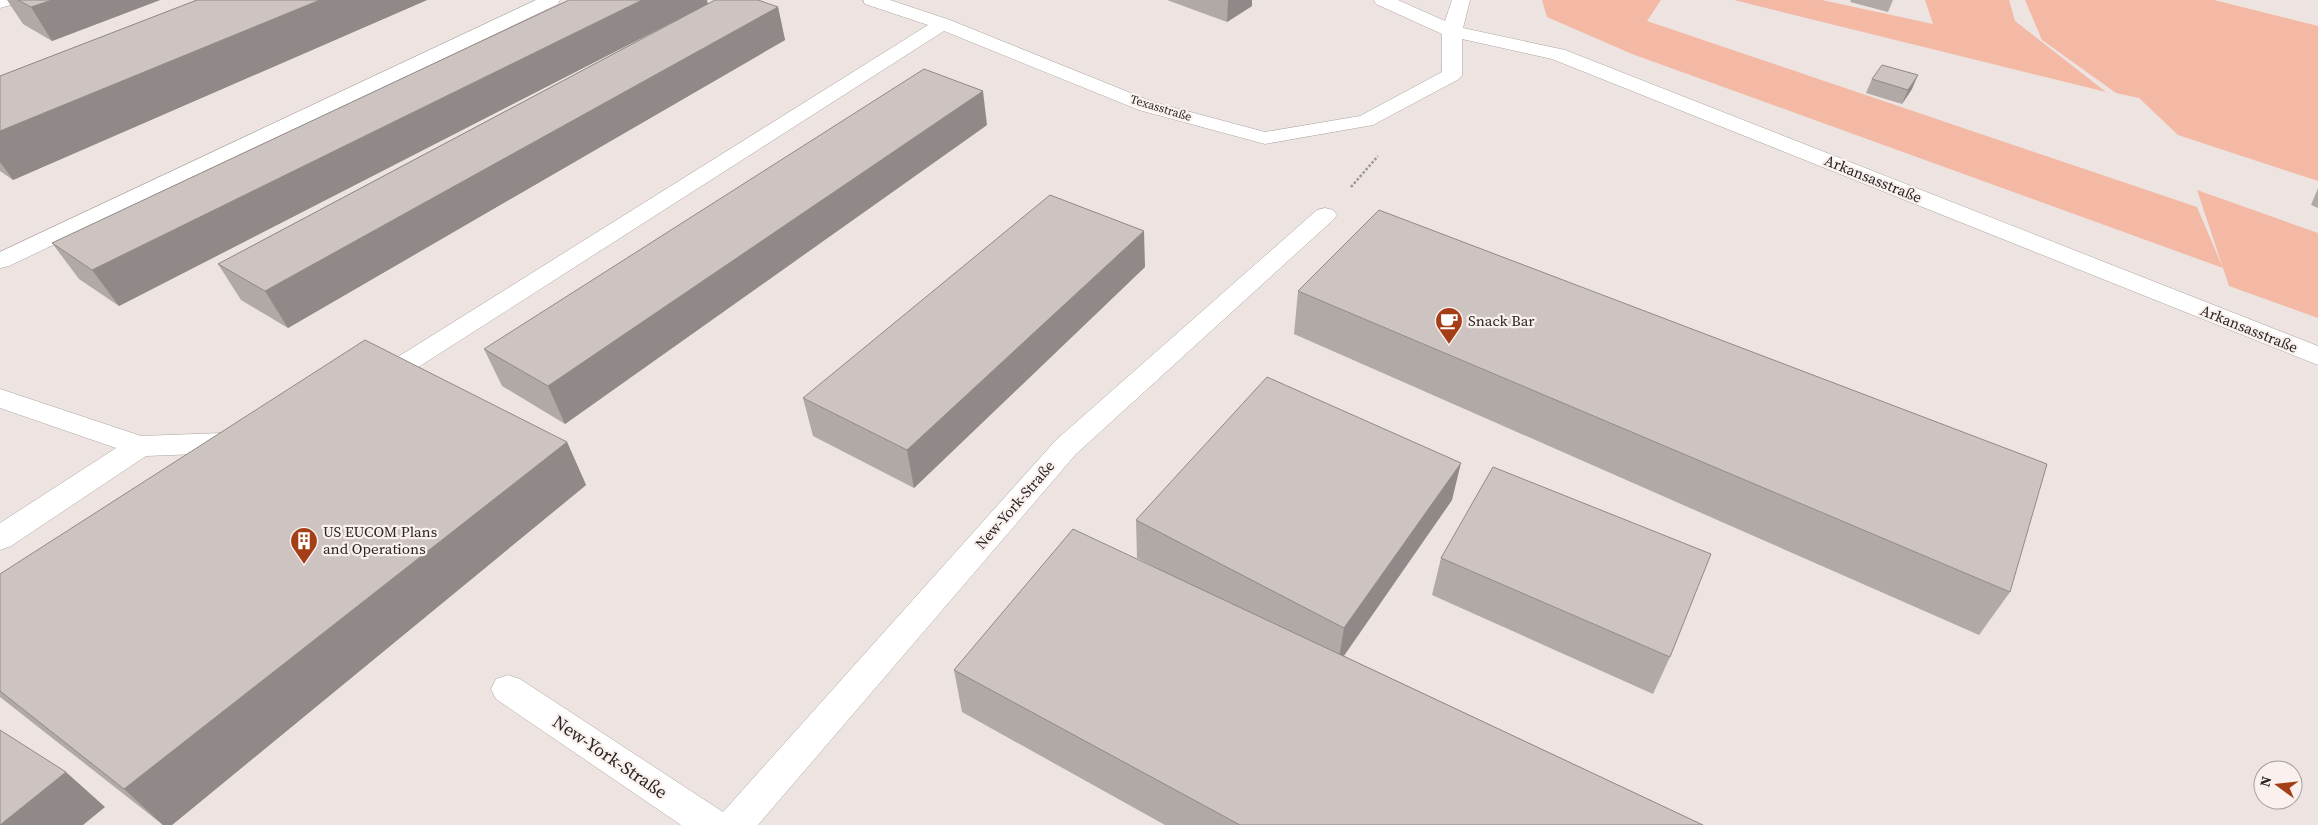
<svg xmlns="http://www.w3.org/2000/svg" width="2318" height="825" font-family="'Source Serif 4',serif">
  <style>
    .green { fill: #f3b9a5 }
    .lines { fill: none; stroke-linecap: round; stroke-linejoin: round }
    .minor-casing { stroke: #aea5a2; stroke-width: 1 }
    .path { stroke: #9d9694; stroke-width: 2.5; stroke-dasharray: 2.5 2; stroke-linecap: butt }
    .minor { fill: #fff; fill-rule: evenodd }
    .wall { fill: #b0a9a6 }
    .shaded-wall { fill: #908987 }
    .building { fill: #cdc4c1; stroke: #908987 }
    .labels { text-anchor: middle; stroke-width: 4.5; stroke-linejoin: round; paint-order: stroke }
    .far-street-label { font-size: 12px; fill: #2a2625; stroke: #faf1ee }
    .street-label { font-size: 15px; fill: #2a2625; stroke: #faf1ee }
    .poi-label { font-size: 15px; fill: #2a2625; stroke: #faf1ee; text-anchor: start }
    .near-street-label { font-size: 18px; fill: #2a2625; stroke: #faf1ee }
  </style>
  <rect width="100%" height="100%" fill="#ede4e1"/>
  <g class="green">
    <polygon points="1542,0 1661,0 1647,21 2197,207 2223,268 1632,54 1547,17"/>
    <polygon points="1734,0 1822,0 1933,24 1925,0 2009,0 2015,21 2106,92"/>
    <polygon points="2025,0 2214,0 2318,26 2318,181 2178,135 2139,98 2116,93 2042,40"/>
    <polygon points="2197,190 2318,233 2318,318 2229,286"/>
  </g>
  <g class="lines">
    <defs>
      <g id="minor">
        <polygon points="0,0 16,0 14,4 0,8"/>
        <polygon points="536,0 560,0 558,4 9,266 0,268 0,252"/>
        <polygon points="863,0 890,0 950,20 1153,102 1265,132 1360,116 1442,72 1442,34 1376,4 1374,0 1398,0 1445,21 1452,0 1470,0 1463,28 1565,50 2318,346 2318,365 1552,59 1462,39 1462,75 1459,79 1373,125 1265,144 1139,110 944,31 387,387 378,390 369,387 365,381 369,375 928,25 865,4"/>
        <polygon points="1325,208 1333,210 1337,215 1333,220 1076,454 758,825 681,825 496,699 491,689 496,679 508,675 520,679 723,812 1056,440 1317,210"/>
        <polygon points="0,389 141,436 222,433 241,429 251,432 255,439 251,446 222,453 146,456 11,546 0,550 0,523 116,448 0,408"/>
      </g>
    </defs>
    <use href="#minor" class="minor-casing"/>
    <polyline class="path" points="1351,187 1378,156"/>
    <use href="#minor" class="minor"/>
  </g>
  <g class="wall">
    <polygon points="7,0 160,0 52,41 23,24"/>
    <polygon points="197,0 427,0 13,180 0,171 0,76"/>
    <polygon points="1167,0 1252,0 1252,6 1227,22"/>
    <polygon points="1851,0 1893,0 1888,12 1850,2"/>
    <polygon points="708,4 778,7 785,40 288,328 241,300 218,264 677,20 119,306 79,279 52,243"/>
    <polygon points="1872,79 1912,89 1902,104 1866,93"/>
    <polygon points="987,125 565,424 502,386 484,349"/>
    <polygon points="2318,188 2318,208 2311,205"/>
    <polygon points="1145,267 914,488 813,436 803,398"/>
    <polygon points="1298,291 2010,592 1979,635 1294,334"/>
    <polygon points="567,442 586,485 172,825 163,825 0,697 0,574"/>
    <polygon points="1452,500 1344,656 1703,825 1165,825 962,712 954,670 1162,571 1137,558 1136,520"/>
    <polygon points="1441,558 1670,657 1653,694 1432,595"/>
  </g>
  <g class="shaded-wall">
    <polygon points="52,0 160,0 52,41 31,7"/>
    <polygon points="320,0 427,0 13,180 0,162 0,131"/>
    <polygon points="642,0 707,0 708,4 119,306 92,270"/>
    <polygon points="1228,0 1252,0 1252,6 1227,22"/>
    <polygon points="778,7 785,40 288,328 265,291"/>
    <polygon points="1918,75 1912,89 1902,104 1908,90"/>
    <polygon points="983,91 987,125 565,424 548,386"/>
    <polygon points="1144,231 1145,267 914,488 907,450"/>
    <polygon points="567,442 586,485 172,825 163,825 124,789"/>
    <polygon points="1461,463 1452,500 1338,664 1344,628"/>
    <polygon points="66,772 105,807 83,825 0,825"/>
  </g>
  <g class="building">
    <polygon points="18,0 52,0 31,7"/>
    <polygon points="197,0 320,0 0,131 0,76"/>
    <polygon points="569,0 642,0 92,270 52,243"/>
    <polygon points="715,0 758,0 778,7 265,291 218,264"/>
    <polygon points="1882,65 1918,75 1908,90 1872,79"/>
    <polygon points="924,69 983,91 548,386 484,349"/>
    <polygon points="1050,195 1144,231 907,450 803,398"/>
    <polygon points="1379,210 2047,464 2010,592 1298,291"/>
    <polygon points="365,340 567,442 124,789 0,691 0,574"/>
    <polygon points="1267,377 1461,463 1344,628 1136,520"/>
    <polygon points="1493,467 1711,554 1670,657 1441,558"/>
    <polygon points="1073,529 1703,825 1240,825 954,670"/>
    <polygon points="0,730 66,772 0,825"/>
  </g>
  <defs>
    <symbol id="cafe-pin" viewBox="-11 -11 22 30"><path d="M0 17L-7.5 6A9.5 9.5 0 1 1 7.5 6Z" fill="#a43e17" stroke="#faf1ee"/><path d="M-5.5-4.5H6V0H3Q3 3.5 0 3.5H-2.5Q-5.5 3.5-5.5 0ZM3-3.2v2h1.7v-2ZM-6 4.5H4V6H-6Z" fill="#fff"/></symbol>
    <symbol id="building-pin" viewBox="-11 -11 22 30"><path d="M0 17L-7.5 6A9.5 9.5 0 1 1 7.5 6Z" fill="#a43e17" stroke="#faf1ee"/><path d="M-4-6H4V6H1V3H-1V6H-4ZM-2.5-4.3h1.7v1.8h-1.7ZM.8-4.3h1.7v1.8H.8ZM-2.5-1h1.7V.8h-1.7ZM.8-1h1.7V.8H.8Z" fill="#fff"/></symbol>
  </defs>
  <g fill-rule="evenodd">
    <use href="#cafe-pin" x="1433" y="305" width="32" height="43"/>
    <use href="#building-pin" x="288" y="525" width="32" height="43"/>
  </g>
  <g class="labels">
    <g class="far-street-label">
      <text transform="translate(1161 108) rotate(17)" y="4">Texasstraße</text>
    </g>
    <g class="street-label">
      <text transform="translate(1873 179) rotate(22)" y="5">Arkansasstraße</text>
      <text transform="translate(2249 329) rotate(22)" y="5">Arkansasstraße</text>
      <text transform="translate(1015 505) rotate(-49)" y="5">New-York-Straße</text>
    </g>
    <g class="poi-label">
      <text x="1468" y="326">Snack Bar</text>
      <text x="323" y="537">US EUCOM Plans<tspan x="323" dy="17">and Operations</tspan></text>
    </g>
    <g class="near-street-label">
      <text transform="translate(610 757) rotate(34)" y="6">New-York-Straße</text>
    </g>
  </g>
  <g transform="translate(2278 785) rotate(285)"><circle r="24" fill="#faf1ee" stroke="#a7a09e"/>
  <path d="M0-4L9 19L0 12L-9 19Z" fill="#a43e17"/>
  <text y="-8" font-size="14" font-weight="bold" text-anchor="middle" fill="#2a2625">N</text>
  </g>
</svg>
